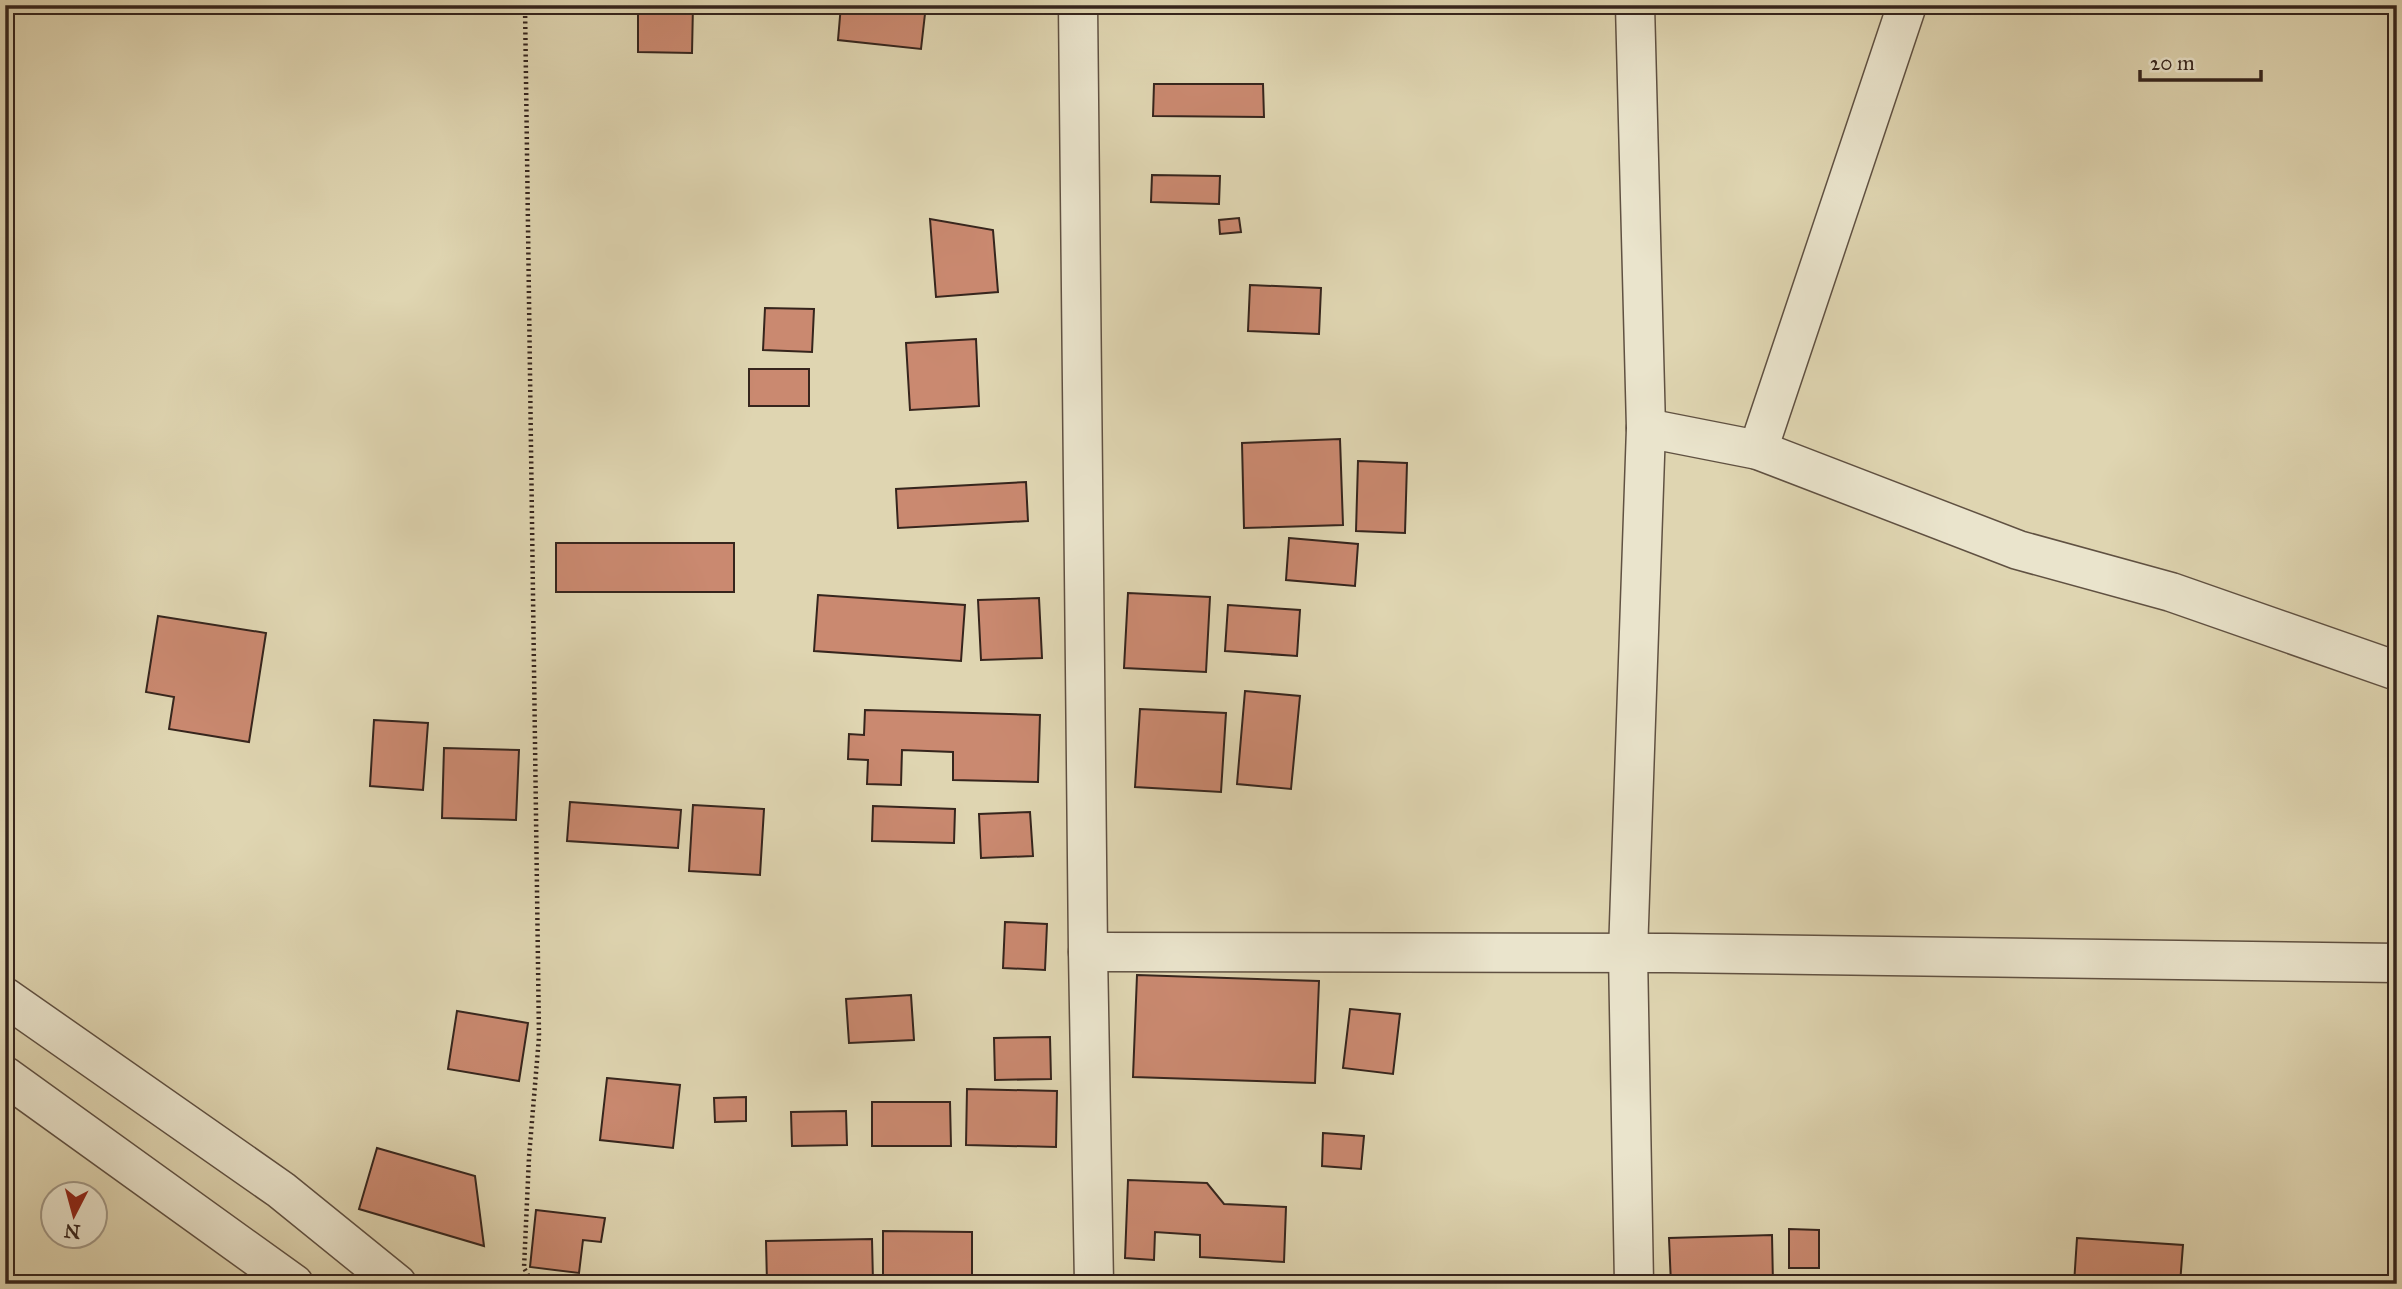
<svg xmlns="http://www.w3.org/2000/svg" width="2402" height="1289" font-family="'IM FELL Great Primer',serif">
  <style>
    .building { fill: #ca8970; stroke: #36251d; stroke-width: 2 }
    .lines { fill: none; stroke-linecap: round; stroke-linejoin: round }
    .minor-casing { stroke: #605142; stroke-width: 41 }
    .path { stroke: #36251d; stroke-width: 4.5; stroke-dasharray: 2 3.5; stroke-linecap: butt }
    .minor { stroke: #eae4cc; stroke-width: 38 }
  </style>
  <rect width="100%" height="100%" fill="#dfd5b1"/>
  <filter id="stains"><feTurbulence type="fractalNoise" baseFrequency=".00286" numOctaves="4"/><feColorMatrix values="0 0 0 0 .2 0 0 0 0 .09 0 0 0 0 .02 0 0 0 .5 -.17"/></filter>
  <radialGradient id="worn" r=".72"><stop offset=".6" stop-color="#630" stop-opacity="0"/><stop offset="1" stop-color="#630" stop-opacity=".3"/></radialGradient>
  <g class="building">
    <polygon points="638,5 693,5 692,53 638,52"/>
    <polygon points="841,5 926,5 921,49 838,40"/>
    <polygon points="1154,84 1263,84 1264,117 1153,116"/>
    <polygon points="1152,175 1220,176 1219,204 1151,202"/>
    <polygon points="1239,218 1241,232 1220,234 1219,220"/>
    <polygon points="930,219 993,230 998,292 936,297"/>
    <polygon points="1250,285 1321,288 1319,334 1248,331"/>
    <polygon points="765,308 814,309 812,352 763,350"/>
    <polygon points="976,339 979,406 910,410 906,343"/>
    <rect x="749" y="369" width="60" height="37"/>
    <polygon points="1340,439 1343,525 1244,528 1242,443"/>
    <polygon points="1358,461 1407,463 1405,533 1356,531"/>
    <polygon points="1026,482 1028,521 898,528 896,489"/>
    <polygon points="1289,538 1358,544 1355,586 1286,580"/>
    <rect x="556" y="543" width="178" height="49"/>
    <polygon points="1128,593 1210,597 1206,672 1124,668"/>
    <polygon points="818,595 965,605 961,661 814,651"/>
    <polygon points="1039,598 1042,658 981,660 978,600"/>
    <polygon points="1228,605 1300,610 1297,656 1225,651"/>
    <polygon points="158,616 266,633 249,742 169,729 174,697 146,692"/>
    <polygon points="1245,691 1300,696 1291,789 1237,784"/>
    <polygon points="1140,709 1226,713 1221,792 1135,787"/>
    <polygon points="865,710 1040,715 1038,782 953,780 953,752 902,750 901,785 867,784 868,760 848,759 849,734 864,735"/>
    <polygon points="374,720 428,723 423,790 370,786"/>
    <polygon points="444,748 519,750 516,820 442,818"/>
    <polygon points="570,802 681,810 678,848 567,841"/>
    <polygon points="693,805 764,809 760,875 689,871"/>
    <polygon points="873,806 955,809 954,843 872,841"/>
    <polygon points="1030,812 1033,856 981,858 979,814"/>
    <polygon points="1005,922 1047,924 1045,970 1003,968"/>
    <polygon points="1137,975 1319,981 1315,1083 1133,1077"/>
    <polygon points="911,995 914,1040 849,1043 846,999"/>
    <polygon points="1350,1009 1400,1014 1393,1074 1343,1068"/>
    <polygon points="457,1011 528,1023 519,1081 448,1069"/>
    <polygon points="1050,1037 1051,1079 995,1080 994,1038"/>
    <polygon points="607,1078 680,1085 673,1148 600,1140"/>
    <polygon points="967,1089 1057,1091 1056,1147 966,1145"/>
    <polygon points="746,1097 746,1121 715,1122 714,1098"/>
    <polygon points="872,1102 950,1102 951,1146 872,1146"/>
    <polygon points="846,1111 847,1145 792,1146 791,1112"/>
    <polygon points="1323,1133 1364,1136 1361,1169 1322,1166"/>
    <polygon points="377,1148 475,1176 484,1246 359,1209"/>
    <polygon points="1128,1180 1207,1183 1224,1204 1286,1207 1284,1262 1200,1257 1200,1235 1155,1232 1154,1260 1125,1258"/>
    <polygon points="536,1210 605,1218 601,1242 583,1240 579,1273 530,1267"/>
    <polygon points="1789,1229 1819,1230 1819,1268 1789,1268"/>
    <polygon points="883,1231 972,1232 972,1283 883,1282"/>
    <polygon points="1772,1235 1773,1284 1671,1284 1669,1238"/>
    <polygon points="2077,1238 2183,1245 2180,1284 2074,1284"/>
    <polygon points="872,1239 873,1282 767,1283 766,1241"/>
  </g>
  <g class="lines">
    <defs>
      <g id="minor">
        <polyline points="1078,5 1088,952 1094,1284"/>
        <polyline points="1646,428 1758,450 2018,550 2171,592 2397,671"/>
        <polyline points="1758,450 1907,5"/>
        <polyline points="1088,952 1670,953 2397,963"/>
        <polyline points="5,997 281,1190 397,1284"/>
        <polyline points="5,1076 294,1284"/>
        <polyline points="1634,1284 1628,953 1646,428 1635,5"/>
      </g>
    </defs>
    <use href="#minor" class="minor-casing"/>
    <polyline class="path" points="525,5 539,1037 529,1157 524,1268 533,1284"/>
    <use href="#minor" class="minor"/>
  </g>
  <rect width="2402" height="1289" fill="none" stroke="#dfd5b1" stroke-width="28"/>
  <rect x="7" y="7" width="2388" height="1275" fill="none" stroke="#36251d" stroke-width="3.5"/>
  <rect x="14" y="14" width="2374" height="1261" fill="none" stroke="#36251d" stroke-width="2"/>
  <g transform="translate(74 1215) rotate(186)"><circle r="33" fill="#eae4cc" stroke="#a29886" stroke-width="2"/>
  <path d="M0-5L12 26L0 18L-12 26Z" fill="#8f2418"/>
  <text y="-10" font-size="19" font-weight="bold" text-anchor="middle" fill="#36251d">N</text>
  </g>
  <path d="M2140 70v10h121v-10" fill="none" stroke="#36251d" stroke-width="3.5"/>
  <text x="2150" y="70" font-size="21" fill="#36251d" stroke="#eae4cc" stroke-width="5" paint-order="stroke">20 m</text>
  <rect width="100%" height="100%" filter="url(#stains)"/>
  <rect width="100%" height="100%" fill="url(#worn)"/>
</svg>
